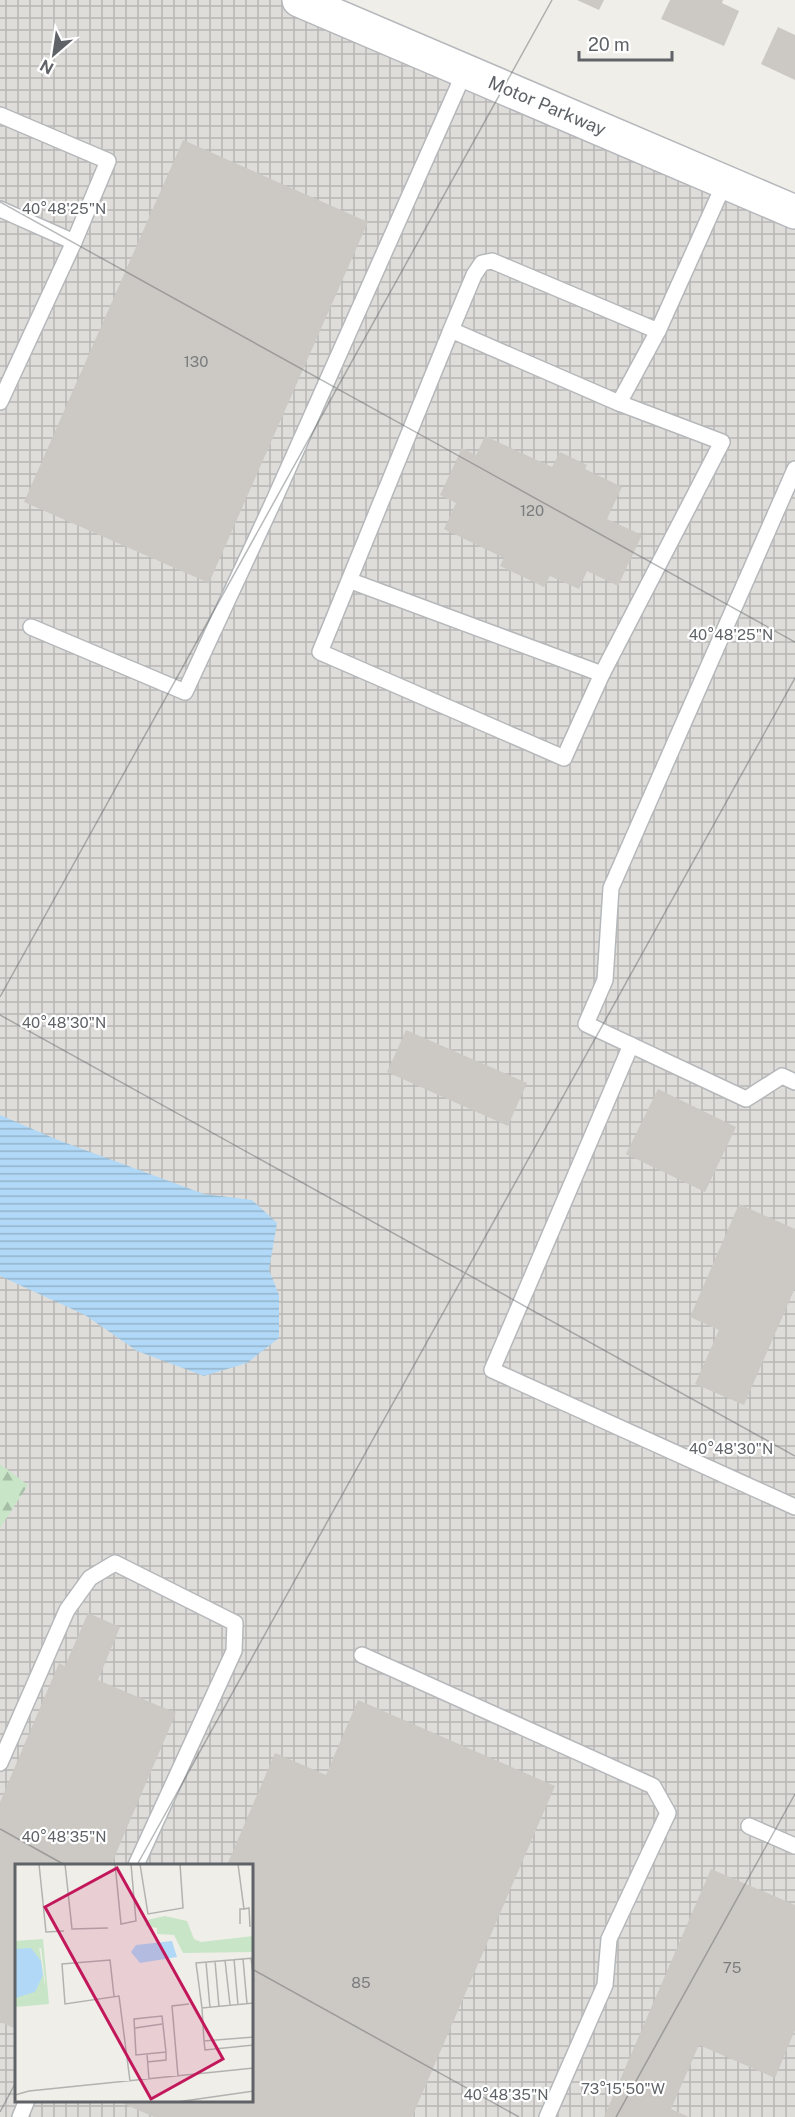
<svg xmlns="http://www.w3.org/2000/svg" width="795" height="2117" font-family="'Public Sans',sans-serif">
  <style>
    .industrial { fill: url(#industrial-grid); fill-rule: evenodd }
    .forest { fill: url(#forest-firs) }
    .water { fill: url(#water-rules) }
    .building { fill: #ccc9c5 }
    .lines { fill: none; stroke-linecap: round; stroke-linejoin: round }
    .lane-casing { stroke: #b5b8bb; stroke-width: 18 }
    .secondary-casing { stroke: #b4b7bb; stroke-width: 36 }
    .lane { stroke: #fff; stroke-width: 15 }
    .secondary { stroke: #fff; stroke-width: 33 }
    .ticks { fill: none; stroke: #5f6367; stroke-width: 1.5; stroke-opacity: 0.45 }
    .labels { text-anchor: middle; stroke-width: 4.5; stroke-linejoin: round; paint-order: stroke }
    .number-label { font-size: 15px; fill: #7a7c7e }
    .street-label { font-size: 18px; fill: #5f6367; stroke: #fff }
    .inset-road { fill: none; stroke: #b2b2b0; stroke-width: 1.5 }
    .view { fill: #c2185b; fill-opacity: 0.15; stroke: #c2185b; stroke-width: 3 }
    .inset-edge { fill: none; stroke: #5f6367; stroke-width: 3 }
    .ticks-label { font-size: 15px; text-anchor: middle; fill: #5f6367; stroke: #fff; stroke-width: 4.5; stroke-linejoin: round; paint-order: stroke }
  </style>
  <defs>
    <pattern id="industrial-grid" width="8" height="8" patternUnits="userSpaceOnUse" patternTransform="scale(1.5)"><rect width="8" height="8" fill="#dfddda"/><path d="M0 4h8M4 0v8" fill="none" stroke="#b8b7b5"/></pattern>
    <pattern id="forest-firs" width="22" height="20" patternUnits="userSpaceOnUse" patternTransform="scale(1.5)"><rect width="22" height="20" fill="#c8e5c8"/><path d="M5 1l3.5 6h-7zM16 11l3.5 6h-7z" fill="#a6bda6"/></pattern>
    <pattern id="water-rules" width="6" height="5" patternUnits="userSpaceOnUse" patternTransform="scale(1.5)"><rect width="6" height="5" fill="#b1d9f7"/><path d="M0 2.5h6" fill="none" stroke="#93b4cc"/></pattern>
  </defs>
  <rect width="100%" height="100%" fill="#f0eee8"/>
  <path class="industrial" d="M0,0h323l472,202v1915h-795zM16,1865h236v235h-236z"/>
  <polygon class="forest" points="0,1464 28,1485 0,1528"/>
  <polygon class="water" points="0,1115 58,1140 204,1194 252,1200 277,1223 269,1270 279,1295 279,1338 247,1363 204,1376 137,1351 85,1315 0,1276"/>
  <g class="building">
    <polygon points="577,0 604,0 599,10"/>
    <polygon points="670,0 723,0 722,3 739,11 724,46 661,19"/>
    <polygon points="778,27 795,35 795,80 761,64"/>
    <polygon points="183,140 368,222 209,583 24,502"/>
    <polygon points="485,436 552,467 560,452 587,465 585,469 622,487 607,519 642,535 618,586 587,571 579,589 550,576 544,587 500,566 504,558 444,529 456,503 440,495 462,448 476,455"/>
    <polygon points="406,1030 527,1083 508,1126 387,1072"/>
    <polygon points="658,1089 736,1127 705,1192 626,1154"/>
    <polygon points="739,1204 795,1229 795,1288 744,1405 695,1384 719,1330 690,1317"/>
    <polygon points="88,1613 120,1627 98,1680 176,1713 111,1865 16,1865 16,2029 0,2022 0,1802 59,1663 65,1666"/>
    <polygon points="358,1700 555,1786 412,2117 154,2117 124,2104 125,2100 252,2100 252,1865 227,1865 275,1753 326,1775"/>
    <polygon points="711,1869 795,1905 795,2030 775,2078 699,2045 671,2109 689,2117 604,2117"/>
  </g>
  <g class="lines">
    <defs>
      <g id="lane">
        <polyline points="0,115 108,161 74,242"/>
        <polyline points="0,209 74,242 0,402"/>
        <polygon points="451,330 619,403 722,442 602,674 564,758 320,652"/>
        <polyline points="451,330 474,275 482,263 492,261 658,331"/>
        <polyline points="619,403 658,331 725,182"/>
        <polyline points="795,469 611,888 605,980 586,1024 746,1099 782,1076 795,1082"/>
        <polyline points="351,581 602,674"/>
        <polyline points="31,627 185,692 275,498 465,71"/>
        <polyline points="631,1045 492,1370 795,1507"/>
        <polyline points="362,1655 653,1786 668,1813 609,1939 605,1985 547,2117"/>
        <polyline points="0,1763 67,1610 90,1578 115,1563 235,1623 234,1651 136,1865"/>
        <polyline points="749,1826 795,1846"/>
        <polyline points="20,2117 27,2100"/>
      </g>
      <polyline id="secondary" points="299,0 795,212"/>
    </defs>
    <use href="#lane" class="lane-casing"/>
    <use href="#secondary" class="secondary-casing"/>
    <use href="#lane" class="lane"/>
    <use href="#secondary" class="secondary"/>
  </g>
  <path class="ticks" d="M0,202l795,440M0,997l552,-997M0,1015l795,441M0,1829l65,36M137,1865l658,-1187M252,1969l267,148M0,2112l16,-30M616,2117l179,-323"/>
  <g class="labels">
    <g class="number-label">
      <text x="196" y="367">130</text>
      <text x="532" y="516">120</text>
      <text x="732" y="1973">75</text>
      <text x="361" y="1988">85</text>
    </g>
    <g class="street-label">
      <text transform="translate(547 106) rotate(23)" y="6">Motor Parkway</text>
    </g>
  </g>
  <g transform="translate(15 1864)">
    <rect width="238" height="238" fill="#f0eee8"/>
    <path d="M24,82l7,46 -31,8v-52z" fill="#c8e5c8"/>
    <path d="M150,52l22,5 7,18 7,3 52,-6v16l-70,1 -9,-18 -17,-1v-6l-11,-2 1,-6zM28,75l6,65 -34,3v-7l30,-8v-11l-4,-33h-26v-7z" fill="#c8e5c8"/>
    <path d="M157,77l5,16 -37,6 -9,-11 5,-7zM16,84l10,13 2,14 -8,17 -20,6v-49z" fill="#b1d9f7"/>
    <path class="inset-road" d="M24,0l7,68 18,-1M50,0l7,65 36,-1M100,0l6,60 15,-3 -5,-57M125,0l8,50 35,-6 -3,-44M223,0l6,45 5,-1 1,19M225,60v-15h4M236,94l3,24M239,94l-58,5 6,45 52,-5M219,95l4,46M228,95l4,45M210,96l5,45M200,97l4,46M191,98l4,46M99,132l-4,-36 -48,4 3,40 54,-8 11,85M187,144l2,33 50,-4M147,152l4,36 -30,3 -2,-36zM120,164l27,-4M189,177l1,9 49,-5M132,190l2,25M132,198l19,-2v-8M163,212l-6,-70 17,-2M0,231l14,-4 225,-23M162,238l77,-11"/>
    <path class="view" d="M102,4l106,191 -72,40 -106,-192z"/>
    <rect width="238" height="238" class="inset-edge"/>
  </g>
  <g class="ticks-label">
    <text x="64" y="214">40°48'25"N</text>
    <text x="731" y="640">40°48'25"N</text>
    <text x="64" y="1028">40°48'30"N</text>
    <text x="731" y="1454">40°48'30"N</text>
    <text x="64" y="1842">40°48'35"N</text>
    <text x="623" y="2094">73°15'50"W</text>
    <text x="506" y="2100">40°48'35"N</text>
  </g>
  <g transform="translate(54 54) rotate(209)" stroke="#ffffff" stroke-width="4.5" paint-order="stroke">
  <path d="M0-4.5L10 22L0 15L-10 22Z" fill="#5f6367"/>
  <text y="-9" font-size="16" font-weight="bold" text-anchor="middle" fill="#5f6367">N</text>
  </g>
  <path d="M579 51v9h93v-9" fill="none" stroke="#5f6367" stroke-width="3"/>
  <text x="588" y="51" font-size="18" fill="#5f6367" stroke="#ffffff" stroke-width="4.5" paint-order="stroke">20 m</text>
</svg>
